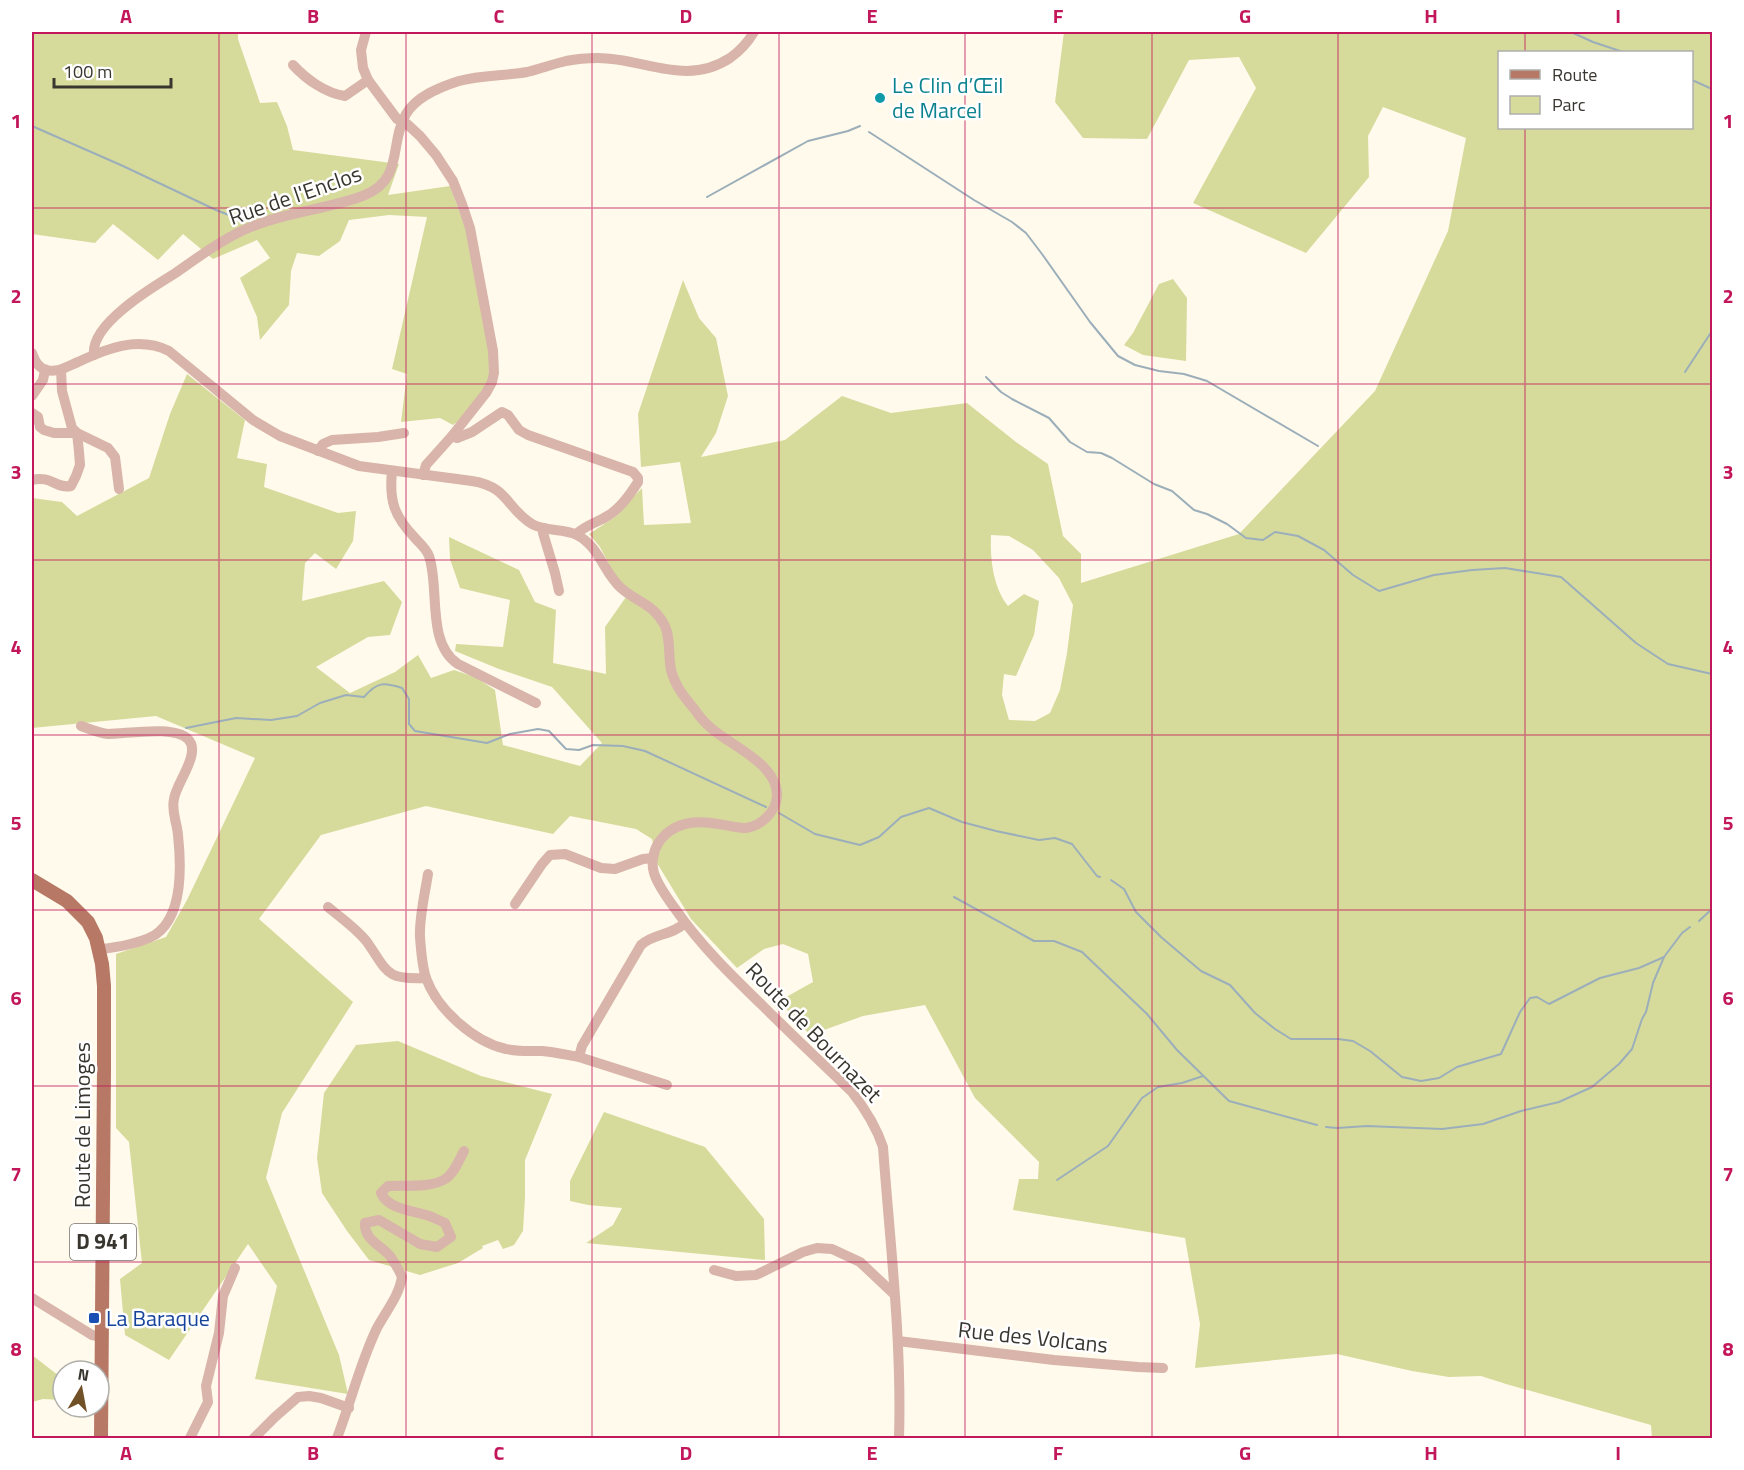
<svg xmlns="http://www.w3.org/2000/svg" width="1744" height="1470" font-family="'Titillium Web',sans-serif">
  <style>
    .green { fill: #d6db9c; fill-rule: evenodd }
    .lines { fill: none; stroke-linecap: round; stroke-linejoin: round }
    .stream { stroke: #9baeba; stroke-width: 2 }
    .minor { stroke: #d8b4aa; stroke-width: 10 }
    .major { stroke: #b77866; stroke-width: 14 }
    .grid { fill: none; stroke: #c2185b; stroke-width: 1.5; stroke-opacity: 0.55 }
    .culture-dot { fill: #0f9aa8; stroke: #fff; stroke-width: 2 }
    .transit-dot { fill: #1a4fb4; stroke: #fff; stroke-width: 2 }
    .labels { text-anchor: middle; stroke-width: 5; stroke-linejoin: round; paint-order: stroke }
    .shield { fill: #fff; stroke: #74726d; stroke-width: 1.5 }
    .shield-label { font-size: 21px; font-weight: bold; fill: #38362f }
    .culture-label { font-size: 22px; fill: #0d838f; stroke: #fff; text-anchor: start }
    .street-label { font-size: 22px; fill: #38362f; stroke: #fff }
    .transit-label { font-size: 22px; fill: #164399; stroke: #fff; text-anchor: start }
    .neatline { fill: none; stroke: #c2185b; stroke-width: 2 }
    .grid-label { font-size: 20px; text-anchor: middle; font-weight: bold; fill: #c2185b }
  </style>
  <rect width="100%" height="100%" fill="#fffaeb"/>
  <g class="green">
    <polygon points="32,32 238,32 238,39 260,103 277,102 287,126 293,150 399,164 388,195 450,186 467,232 491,353 490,380 461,419 453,425 440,418 401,422 407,374 392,369 427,217 389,215 349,220 340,241 319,256 297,253 291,271 289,305 260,340 257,317 240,278 270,258 257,240 213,259 183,234 158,260 113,224 95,243 32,234"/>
    <path d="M1064,32h648v1406h-60l-1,-13 -145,-41 -25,-8 -32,1 -37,-6 -75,-17 -142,14 5,-44 -15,-86 -172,-28 6,-31h19l1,-17 -64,-64 -50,-93 -62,11 -53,19 -31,-34 34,-19 -5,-28 -25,-10 -19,5 -27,19 -46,-49 -34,-56 -5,-24 -16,-10 -66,-13 -17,18 -127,-28 -105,29 -62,84 94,83 -71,111 -16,65 73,177 9,39 -93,-15 22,-93 -29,-42 -79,116 -44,-25 -5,-56 22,-16 -13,-121 -13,-14v-174l50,-17 21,-37 68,-142 -99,-42 -124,12v-230l30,4 15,14 72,-38 21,-64 17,-40 58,46 -8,38 30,6 -3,23 74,26 18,-2 -3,30 -17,28 -21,-16 -10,10 -3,38 82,-20 18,21 -12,33 -22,2 -52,30 34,26 45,-21 23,-17 13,23 23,-8 21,7 20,13 8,55 77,21 22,-23 -50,-56 -53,-18 -44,-18 1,-7 47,3 7,-47 -50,-12 -10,-29 -1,-22 70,33 16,32 21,8 -3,53 53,11 -1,-47 21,-30 -26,-50 -11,-13 29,-19 11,-14 13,-13 2,37 47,-2 -11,-61 -39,5 -3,-53 45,-134 16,38 17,20 12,58 -12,37 -15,24 84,-17 57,-44 49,17 76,-10 49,39 32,22 15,72 18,18v29l158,-49 136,-143 73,-160 18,-93 -83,-31 -15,29 1,41 -63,76 -113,-50 63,-115 -17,-31 -50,3 -42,79 -64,-1 -28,-36zM1500,52h192v76h-192zM991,535l18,1 24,14 26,28 14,27 -6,48 -7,37 -10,23 -15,8 -26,-1 -7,-25 2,-21 12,2 18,-41 5,-34 -15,-7 -16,12c-15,-19 -18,-47 -17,-71z"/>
    <polygon points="1173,279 1187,298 1186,361 1143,355 1124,345 1133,333 1159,284"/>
    <polygon points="398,1041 481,1076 552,1094 525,1160 525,1197 523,1231 514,1245 503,1249 498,1240 482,1246 483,1248 458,1263 420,1275 369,1260 347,1231 322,1193 317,1158 324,1093 356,1045"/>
    <polygon points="604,1112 705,1147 764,1219 765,1260 586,1243 613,1225 622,1208 588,1205 570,1201 570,1181"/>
    <polygon points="32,1355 63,1379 63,1400 43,1399 32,1402"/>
  </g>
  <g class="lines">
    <g class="stream">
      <polyline points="1571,32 1593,42 1623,52"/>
      <polyline points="1692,80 1712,89"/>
      <polyline points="32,126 123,166 216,210 239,219"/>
      <polyline points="869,132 974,200 1012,222 1026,233 1042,254 1090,322 1118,356 1135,365 1159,371 1184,374 1207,381 1318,446"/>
      <polyline points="707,197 808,141 848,131 860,126"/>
      <polyline points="1685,372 1712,331"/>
      <polyline points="986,377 1001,392 1012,399 1049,418 1070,442 1087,452 1101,453 1112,458 1154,484 1172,491 1194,510 1207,514 1227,524 1246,538 1263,540 1275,532 1298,536 1324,550 1353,575 1379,591 1434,575 1472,570 1505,568 1561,577 1636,643 1668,664 1712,674"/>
      <path d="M186,728l50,-10 35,2 26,-4 23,-13 26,-8 18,2c13,-15 19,-15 38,-9l7,11v25l6,7 72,12 23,-9 28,-5 11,2 17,18 13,1 14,-5 30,1 22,5 121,56"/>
      <polyline points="779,813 815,834 860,845 879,837 901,817 929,808 962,822 996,831 1039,840 1055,838 1072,844 1097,876 1100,877"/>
      <polyline points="1111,880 1124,889 1136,912 1161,937 1201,971 1230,985 1255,1013 1275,1029 1291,1039 1338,1039 1353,1041 1370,1051 1402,1077 1421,1081 1439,1078 1457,1067 1501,1054 1520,1012 1530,998 1537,997 1549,1004 1600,978 1639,968 1664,957 1682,933 1690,927"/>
      <polyline points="954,897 1034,941 1054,941 1082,952 1147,1014 1177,1050 1229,1101 1317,1125"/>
      <polyline points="1699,921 1712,909"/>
      <polyline points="1326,1127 1337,1128 1367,1126 1442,1129 1483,1124 1521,1111 1559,1102 1592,1087 1619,1064 1632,1049 1642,1019 1646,1012 1653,983 1664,957"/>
      <polyline points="1057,1180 1108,1146 1142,1098 1158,1087 1182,1083 1203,1076"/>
    </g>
    <g class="minor">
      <polyline points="366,32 361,50 363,68 368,80 397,119 407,124 420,136 436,155 453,181 462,204 470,228 493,351 494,373 492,382 486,393 452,436 426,465 423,475"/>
      <path d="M293,65c13,14 32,28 52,31l23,-16"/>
      <path d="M32,353c3,8 6,15 15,17 11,3 21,-4 31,-8 30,-14 60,-26 91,-11l84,69 27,16 79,30 113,15c37,6 34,27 60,43 13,8 31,4 45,11 22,11 27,38 44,53 17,15 31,15 43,36 7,13 4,32 7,46 4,16 14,28 24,40 4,6 10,13 16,18 20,18 67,36 66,68 -1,16 -16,30 -31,32 -9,0 -19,-3 -28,-4 -22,-4 -45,-2 -59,18 -6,9 -8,21 -5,31 4,13 14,26 22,37 25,36 56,66 88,97 29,29 59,57 88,85 14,18 24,34 31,55 7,97 19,194 16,291"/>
      <path d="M94,355c-2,-17 16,-35 28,-45 16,-14 34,-25 52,-36 26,-18 52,-38 82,-49 35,-14 74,-16 109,-30 39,-16 24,-52 41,-81 11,-18 34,-27 53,-33 22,-6 45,-5 68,-9 13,-3 26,-8 39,-11 10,-2 22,-3 32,-3 46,0 88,29 132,0 10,-7 18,-16 24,-26"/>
      <polyline points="32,396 43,380 45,370"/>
      <polyline points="32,413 38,417 40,427 44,430 54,433 77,433 108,448 115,457 119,489"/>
      <path d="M452,436l5,2 15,-6 30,-20 6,3 11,15 9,5 105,37 5,6v4c-7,11 -17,26 -29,33 -12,8 -20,8 -33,19"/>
      <polyline points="318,451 323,444 332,440 378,437 404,433"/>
      <path d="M392,471c-3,30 2,45 23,67 5,6 11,10 14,18 11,32 -3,87 29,108l78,39"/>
      <path d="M32,480c19,-5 24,9 39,6l5,-10 4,-11 -1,-13 -2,-19 -5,-5 -10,-37 -1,-21"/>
      <polyline points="544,528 543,533 555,573 559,591"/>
      <path d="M81,726c8,3 18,7 27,8 19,0 66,-9 80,5 14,14 -12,44 -14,60 -3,13 3,23 4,36 3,28 5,75 -18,96 -11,11 -45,17 -61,18"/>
      <path d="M428,874c-3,19 -9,44 -8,63 1,13 2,29 6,41 11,31 48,64 80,71 12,3 24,2 36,2 12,1 25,4 37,6l3,-11 59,-101c13,-12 30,-9 44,-22"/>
      <polyline points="515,904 542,864 550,855 565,854 601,868 615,869 643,859 653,858"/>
      <path d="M328,907c13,11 29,22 39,35 21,30 18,38 59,36"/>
      <polyline points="579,1057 667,1085"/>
      <polyline points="714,1270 736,1276 756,1275 803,1252 817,1248 832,1249 860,1262 894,1294"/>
      <polyline points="32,1298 92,1335 102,1337"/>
      <polyline points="898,1341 1054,1360 1138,1367 1163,1368"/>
      <polyline points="190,1438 208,1402 206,1386 219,1333 223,1296 235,1268"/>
      <polyline points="254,1438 275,1417 298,1397 309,1396 321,1398 349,1408"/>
      <path d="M337,1438c14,-36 23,-75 40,-110 9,-17 22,-32 25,-51 -3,-7 -7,-14 -12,-21 -9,-11 -26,-16 -25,-33l14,-3 41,24 17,3 14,-10 -6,-14c-4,-2 -9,-4 -13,-6 -15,-6 -44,-7 -51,-24l7,-7c15,-1 44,2 57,-7 9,-5 14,-19 19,-28"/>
    </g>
    <polyline class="major" points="32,880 67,901 88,922 96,938 102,964 104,986 104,1070 101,1438"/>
  </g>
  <path class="grid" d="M219,32v1406M406,32v1406M592,32v1406M779,32v1406M965,32v1406M1152,32v1406M1338,32v1406M1525,32v20M1525,128v1310M32,208h1680M32,384h1680M32,560h1680M32,735h1680M32,910h1680M32,1086h1680M32,1262h1680"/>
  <circle class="culture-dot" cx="880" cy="98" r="6"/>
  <rect class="transit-dot" x="88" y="1312" width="12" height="12" rx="3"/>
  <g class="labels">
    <rect class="shield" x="70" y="1224" width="66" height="36" rx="4.5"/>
    <g class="shield-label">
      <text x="103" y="1249">D 941</text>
    </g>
    <g class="culture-label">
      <text x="892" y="93">Le Clin d’Œil<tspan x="892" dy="25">de Marcel</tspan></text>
    </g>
    <g class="street-label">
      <text transform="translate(295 195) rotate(-19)" y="8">Rue de l'Enclos</text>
      <text transform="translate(814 1032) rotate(46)" y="8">Route de Bournazet</text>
      <text transform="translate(82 1125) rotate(-90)" y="8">Route de Limoges</text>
      <text transform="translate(1033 1337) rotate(6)" y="8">Rue des Volcans</text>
    </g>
    <g class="transit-label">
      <text x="106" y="1326">La Baraque</text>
    </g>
  </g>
  <rect width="1744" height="1470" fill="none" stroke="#ffffff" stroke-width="66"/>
  <rect x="1498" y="51" width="195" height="78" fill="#ffffff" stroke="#afafac" stroke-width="1.5"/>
  <rect x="1510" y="70" width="30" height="9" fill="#b77866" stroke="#afafac" stroke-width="1.5"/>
  <text x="1552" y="81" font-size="18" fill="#38362f">Route</text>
  <rect x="1510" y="96" width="30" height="18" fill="#d6db9c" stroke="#afafac" stroke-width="1.5"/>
  <text x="1552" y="111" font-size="18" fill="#38362f">Parc</text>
  <g transform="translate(81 1389) rotate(10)"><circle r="28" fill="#ffffff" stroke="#afafac" stroke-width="1.5"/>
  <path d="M0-4.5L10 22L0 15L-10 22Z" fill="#715127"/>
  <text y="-9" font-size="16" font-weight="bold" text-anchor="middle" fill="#38362f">N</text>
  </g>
  <path d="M54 78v9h117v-9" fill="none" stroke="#38362f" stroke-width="3"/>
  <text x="63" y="78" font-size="18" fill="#38362f" stroke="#ffffff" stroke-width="4.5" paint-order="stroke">100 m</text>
  <rect x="33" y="33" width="1678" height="1404" class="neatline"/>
  <g class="grid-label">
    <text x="126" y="23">A</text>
    <text x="313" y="23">B</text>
    <text x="499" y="23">C</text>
    <text x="686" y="23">D</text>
    <text x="872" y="23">E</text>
    <text x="1058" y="23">F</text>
    <text x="1245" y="23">G</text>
    <text x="1431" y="23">H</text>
    <text x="1618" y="23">I</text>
    <text x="16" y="128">1</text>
    <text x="1728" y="128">1</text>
    <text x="16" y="303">2</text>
    <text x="1728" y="303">2</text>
    <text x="16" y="479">3</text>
    <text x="1728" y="479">3</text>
    <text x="16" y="654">4</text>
    <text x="1728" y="654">4</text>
    <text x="16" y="830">5</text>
    <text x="1728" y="830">5</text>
    <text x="16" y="1005">6</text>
    <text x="1728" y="1005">6</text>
    <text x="16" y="1181">7</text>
    <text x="1728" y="1181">7</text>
    <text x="16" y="1356">8</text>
    <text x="1728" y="1356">8</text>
    <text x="126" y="1460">A</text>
    <text x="313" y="1460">B</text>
    <text x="499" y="1460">C</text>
    <text x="686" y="1460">D</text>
    <text x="872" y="1460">E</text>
    <text x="1058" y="1460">F</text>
    <text x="1245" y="1460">G</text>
    <text x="1431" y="1460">H</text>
    <text x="1618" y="1460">I</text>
  </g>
</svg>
